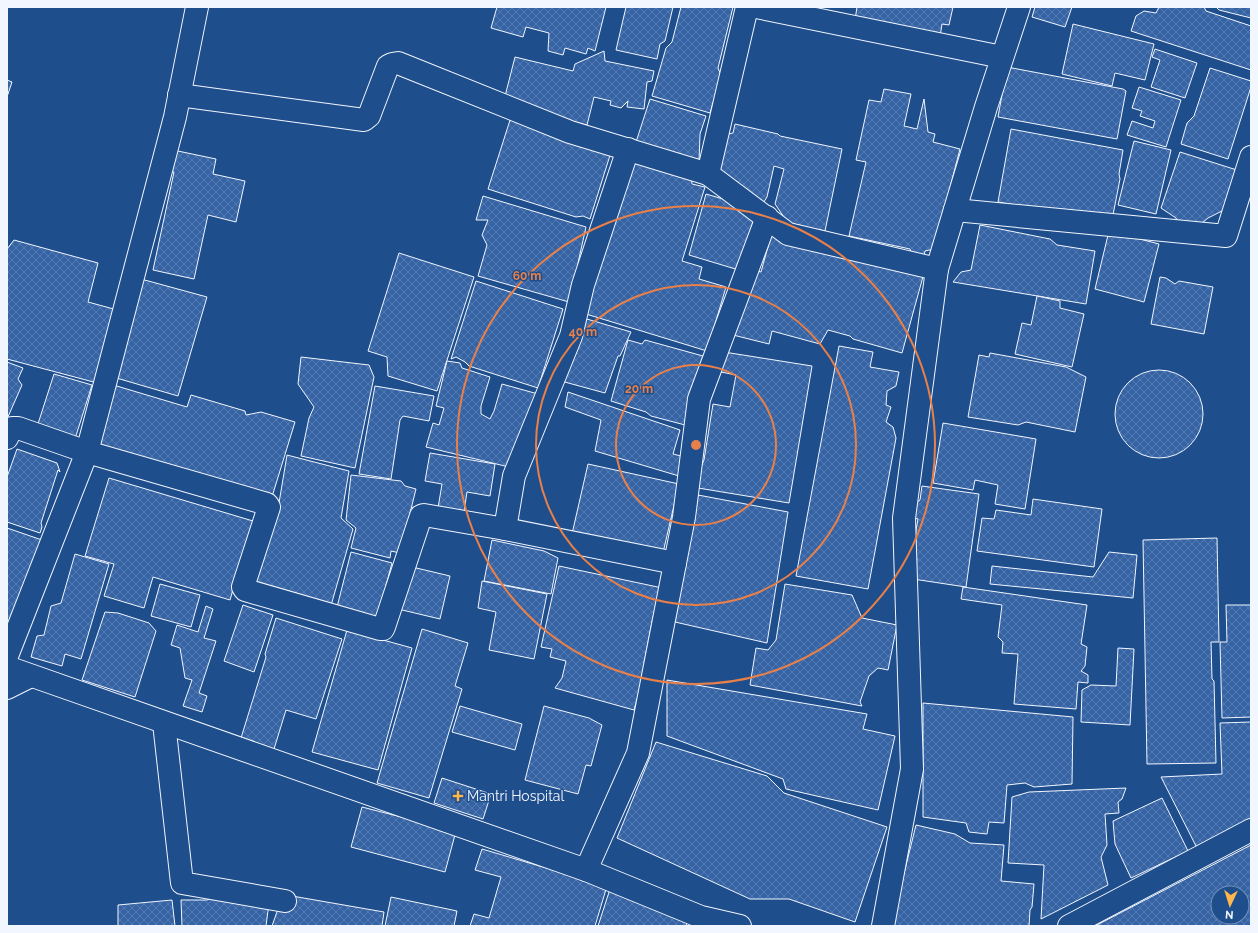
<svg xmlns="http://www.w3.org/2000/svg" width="1258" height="933" font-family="Raleway,sans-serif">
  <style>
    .building { fill: url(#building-cross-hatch); stroke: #f2f6ff; fill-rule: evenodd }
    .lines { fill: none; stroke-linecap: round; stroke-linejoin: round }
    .street-casing { stroke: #f2f6ff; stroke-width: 24 }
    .secondary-casing { stroke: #f2f6ff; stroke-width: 24 }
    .street { stroke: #1f4e8c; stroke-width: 22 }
    .secondary { stroke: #1f4e8c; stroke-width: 22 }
    .ring { fill: none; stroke: #ea8049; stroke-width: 2 }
    .poi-dot { fill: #ffb74d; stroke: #1f4e8c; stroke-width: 1.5 }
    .labels { text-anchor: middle; stroke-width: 3; stroke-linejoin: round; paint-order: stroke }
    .poi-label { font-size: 14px; fill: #f2f6ff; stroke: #1f4e8c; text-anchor: start }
    .centre { fill: #ea8049; stroke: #1f4e8c; stroke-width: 2 }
    .ring-label { font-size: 12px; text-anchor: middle; font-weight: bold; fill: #ea8049; stroke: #1f4e8c; stroke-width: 3; stroke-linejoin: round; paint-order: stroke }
  </style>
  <defs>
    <pattern id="building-cross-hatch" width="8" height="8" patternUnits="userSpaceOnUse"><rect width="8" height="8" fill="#3563a3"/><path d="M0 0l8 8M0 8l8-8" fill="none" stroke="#537ab1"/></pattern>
  </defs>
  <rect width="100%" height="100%" fill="#1f4e8c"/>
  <g class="building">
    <polygon points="497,7 606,7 595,51 588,48 586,54 565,48 563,55 548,51 549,33 526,27 523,37 491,28"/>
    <polygon points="626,7 673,7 665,41 660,44 657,59 616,50"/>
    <polygon points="681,7 733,7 718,68 721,75 710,113 652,96 666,48 672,42"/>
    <polygon points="857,7 953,7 949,25 942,24 940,37 855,20"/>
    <polygon points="1035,7 1072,7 1065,27 1032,17"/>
    <polygon points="1159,7 1204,7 1206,11 1251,26 1251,70 1131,31 1136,16 1144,11 1156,13"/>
    <polygon points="1216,7 1251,7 1251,18 1219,10"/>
    <polygon points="1073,24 1154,44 1145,80 1115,73 1112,86 1062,74"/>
    <polygon points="1155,49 1197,63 1185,98 1151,87 1160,60 1152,57"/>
    <polygon points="604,51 605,61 654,71 652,81 647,82 644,109 627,107 628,101 621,108 610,105 611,101 594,97 587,125 503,104 515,57 573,71 575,64"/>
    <polygon points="1007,67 1123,89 1126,91 1117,139 998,117"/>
    <polygon points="1210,68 1251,81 1251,87 1228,159 1181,144 1187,123 1194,116"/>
    <polygon points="7,80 12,82 7,97"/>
    <polygon points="1139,87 1181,100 1166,147 1127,135 1132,121 1153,128 1155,121 1140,116 1142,111 1132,108"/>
    <polygon points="884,89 911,94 904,126 917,129 924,99 928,132 935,134 933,142 960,149 934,249 925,251 923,259 913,257 910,249 849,236 866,162 856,160 869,100 881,102"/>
    <polygon points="650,99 706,116 700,134 699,162 636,142"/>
    <polygon points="511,117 612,149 590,219 583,216 576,217 488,189"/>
    <polygon points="735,124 778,134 780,136 842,149 825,231 788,223 775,204 784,169 774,166 767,197 762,205 717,175 724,135 733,133"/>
    <polygon points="1011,129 1123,150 1119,174 1120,179 1112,220 1092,219 998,202"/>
    <polygon points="1134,141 1171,150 1156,214 1118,205"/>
    <polygon points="173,150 216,159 213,174 245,181 236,222 208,215 194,279 153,270 174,172 168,171"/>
    <polygon points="1180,152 1240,171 1228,208 1208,218 1195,229 1179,225 1176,218 1161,208"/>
    <polygon points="631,155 691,174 692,184 705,187 682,261 702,267 699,279 726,287 707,351 586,314"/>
    <polygon points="706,194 747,206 760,225 742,271 689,255"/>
    <polygon points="483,196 586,227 578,263 580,267 569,302 478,276 487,245 482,235 488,220 476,220"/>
    <polygon points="980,225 1050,239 1057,245 1095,251 1086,304 953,282 961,272 971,270"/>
    <polygon points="1109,231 1159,244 1144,302 1095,289"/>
    <polygon points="772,232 924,273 902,353 853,339 850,336 828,330 820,344 772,331 769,344 733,335 752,269 761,272"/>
    <polygon points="14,240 98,263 88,302 121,311 101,384 7,359 7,249"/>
    <polygon points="399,253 474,277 437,391 388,376 387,357 368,351"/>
    <polygon points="1160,277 1166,278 1175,284 1179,281 1213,287 1204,334 1151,324"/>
    <polygon points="141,279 207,297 178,396 113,377"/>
    <polygon points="476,281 563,309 538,388 469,366 465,362 456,357 451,359"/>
    <polygon points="1037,296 1060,301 1060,308 1084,314 1072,367 1015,354 1022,323 1031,325"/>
    <polygon points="580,317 631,332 620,356 618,356 605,393 561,381"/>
    <polygon points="628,340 642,344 645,340 703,356 685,425 651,416 646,412 611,401"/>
    <polygon points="839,346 873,352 870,367 899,372 896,386 887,391 886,405 891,407 886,422 893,427 896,438 868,589 796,576"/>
    <polygon points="724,352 812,366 789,503 692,487 704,460 713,404 730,407 736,375 721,372"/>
    <polygon points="990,353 1066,367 1086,377 1075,432 1026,422 1018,425 968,417 979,355 989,357"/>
    <polygon points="301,357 369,365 374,377 355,468 301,456 309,418 314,407 298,384"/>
    <polygon points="447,361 460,363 462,368 490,377 481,406 481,414 490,419 494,411 502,384 538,394 509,467 426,447 433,423 439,425 444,408 436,406"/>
    <polygon points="7,362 23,368 18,379 22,385 7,419"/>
    <circle cx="1159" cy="414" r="44"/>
    <polygon points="54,374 92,385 74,442 36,430"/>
    <polygon points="110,384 187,407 191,395 245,411 246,415 261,412 295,422 271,500 91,445"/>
    <polygon points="375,386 434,396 429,421 403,416 400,420 391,479 359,474"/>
    <polygon points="568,392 680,430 673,454 685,457 679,476 595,451 601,420 565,407"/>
    <polygon points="943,423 1036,439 1025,509 995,504 998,485 975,480 973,490 933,483"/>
    <polygon points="17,449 57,463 60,472 58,470 41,523 42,527 40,533 7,522 7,477"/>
    <polygon points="430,453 495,464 490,496 467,492 463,518 437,514 442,484 425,481"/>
    <polygon points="287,455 349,471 341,518 353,529 330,609 253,587 277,515"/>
    <polygon points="588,464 679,484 662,557 572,534"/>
    <polygon points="351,475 401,481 405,486 416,489 400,553 391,551 390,558 351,548 356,528 346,520"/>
    <polygon points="109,478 253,521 230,600 153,577 144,608 104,596 114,564 85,556"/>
    <polygon points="922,486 979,494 966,587 913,579 917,559 911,558 918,519 914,518 916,503 920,500"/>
    <polygon points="698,495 788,512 767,643 675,622"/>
    <polygon points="1033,499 1102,509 1094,567 977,551 982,518 994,519 996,510 1031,515"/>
    <polygon points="7,528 42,540 7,641"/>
    <polygon points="1217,538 1219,642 1211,642 1212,679 1214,681 1216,763 1147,764 1143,540"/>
    <polygon points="492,540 544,551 558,558 551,594 484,581"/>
    <polygon points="351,552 392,563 375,626 335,615"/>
    <polygon points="1109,552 1137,555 1133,598 990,584 992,566 1093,577"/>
    <polygon points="75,554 109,564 81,659 65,654 62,666 31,657 37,636 44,635 51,606 61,603"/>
    <polygon points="408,566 450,576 440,619 398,609"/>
    <polygon points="559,566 667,589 662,609 654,612 644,663 646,667 634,710 555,688 562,678 566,661 550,657 552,649 541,647"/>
    <polygon points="482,581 547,594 534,659 489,650 496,612 478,608"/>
    <polygon points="160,584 200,595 191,627 151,616"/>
    <polygon points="785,584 852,595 862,618 897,625 888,670 878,668 869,676 860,702 862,706 750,685 756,648 768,650 776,640"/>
    <polygon points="963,587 1087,605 1081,644 1087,647 1085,666 1081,671 1088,675 1088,683 1078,682 1076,709 1014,704 1018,654 1002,653 1003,642 998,637 1002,605 961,599"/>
    <polygon points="243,605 273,615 254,672 224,661"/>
    <polygon points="1226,605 1251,605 1251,717 1222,718 1220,642 1227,642"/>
    <polygon points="206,606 213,609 204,638 216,641 199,693 207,696 202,712 183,706 192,680 185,678 180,648 171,645 177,625 198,632"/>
    <polygon points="105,612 118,613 149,623 156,631 135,697 82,680"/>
    <polygon points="276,618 342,639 316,719 286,710 274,749 241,738 266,657 265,654"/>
    <polygon points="422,629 468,643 455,686 462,689 429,798 377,783"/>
    <polygon points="347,630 412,648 378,770 312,752"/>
    <polygon points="1118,648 1134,649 1130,725 1081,722 1082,690 1091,685 1116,686"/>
    <polygon points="667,680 867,714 863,729 895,736 878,810 786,789 783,779 667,736"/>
    <polygon points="923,703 1073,717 1072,784 1034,787 1025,783 1007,785 1004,823 989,822 987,834 969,832 966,823 923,817"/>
    <polygon points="460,706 522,724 515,750 452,732"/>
    <polygon points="544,706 589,718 602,725 591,766 586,765 578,794 525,780"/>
    <polygon points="1251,722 1251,821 1197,848 1161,777 1222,774 1220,723"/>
    <polygon points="656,742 767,776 784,793 887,827 855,922 789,899 750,899 617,838"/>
    <polygon points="442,778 491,794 483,819 434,803"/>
    <polygon points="1126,788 1122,799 1118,802 1119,813 1105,814 1107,845 1101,857 1108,885 1041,919 1044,865 1008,863 1012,797 1029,792"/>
    <polygon points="1162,798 1188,851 1131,878 1115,844 1113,821"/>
    <polygon points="362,807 456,831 445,872 351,847"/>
    <polygon points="916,825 955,834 970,843 1004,845 1001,881 1034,884 1032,907 1030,910 1029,926 891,926"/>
    <path d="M1251,845v81h-156zM1218,893h24v24h-24z"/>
    <polygon points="482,849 607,886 595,926 470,926 474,914 489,918 501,877 475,870"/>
    <polygon points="610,889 689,915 686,926 598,926"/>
    <polygon points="219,896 269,903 266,926 182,926 181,900 207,900"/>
    <polygon points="292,896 384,912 382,926 272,926 278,909"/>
    <polygon points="391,897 457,911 454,926 385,926"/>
    <polygon points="172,900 175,926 118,926 118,905"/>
  </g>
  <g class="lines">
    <defs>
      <g id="street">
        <polyline points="756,7 1002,57"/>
        <polyline points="179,95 364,120 369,116 388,66 392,64 398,63 570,132 708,174 788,234 937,269"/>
        <polyline points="708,174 747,7"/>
        <polyline points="955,210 1226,236 1251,157"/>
        <polyline points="7,438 12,428 18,428 87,452 267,504 269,507 243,587 245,590 380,629 383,629 384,627 421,516 424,515 505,529 675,563"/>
        <polyline points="505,529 514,476 571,336 583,285 628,149"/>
        <polyline points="7,656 87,452 175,117 197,7"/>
        <polyline points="7,688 31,676"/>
        <polyline points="164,723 182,883 285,901"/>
        <polyline points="586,870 638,753 684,517 699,399 767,217"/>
      </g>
      <g id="secondary">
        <polyline points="7,667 586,870 701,917 740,926"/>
        <polyline points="883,926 912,769 904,518 937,269 986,107 1019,7"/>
        <polyline points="1069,926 1251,830"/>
      </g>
    </defs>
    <use href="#street" class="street-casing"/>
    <use href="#secondary" class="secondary-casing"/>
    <use href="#street" class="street"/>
    <use href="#secondary" class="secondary"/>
  </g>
  <g class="ring">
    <circle cx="696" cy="445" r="80"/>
    <circle cx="696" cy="445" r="160"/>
    <circle cx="696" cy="445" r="239"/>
  </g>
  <path class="poi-dot" d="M456 790h4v4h4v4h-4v4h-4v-4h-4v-4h4z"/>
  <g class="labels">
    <g class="poi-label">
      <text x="467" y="801">Mantri Hospital</text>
    </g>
  </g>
  <circle cx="696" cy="445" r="6" class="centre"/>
  <g class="ring-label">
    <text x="527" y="280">60 m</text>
    <text x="583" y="336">40 m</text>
    <text x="639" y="393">20 m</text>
  </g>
  <rect width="1258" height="933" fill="none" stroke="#f2f6ff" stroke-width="16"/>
  <g transform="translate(1230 905) rotate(184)"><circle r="19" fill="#1f4e8c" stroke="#7391ba"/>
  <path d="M0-3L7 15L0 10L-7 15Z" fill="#ffb74d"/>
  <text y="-6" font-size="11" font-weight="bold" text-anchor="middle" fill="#f2f6ff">N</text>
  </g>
</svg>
